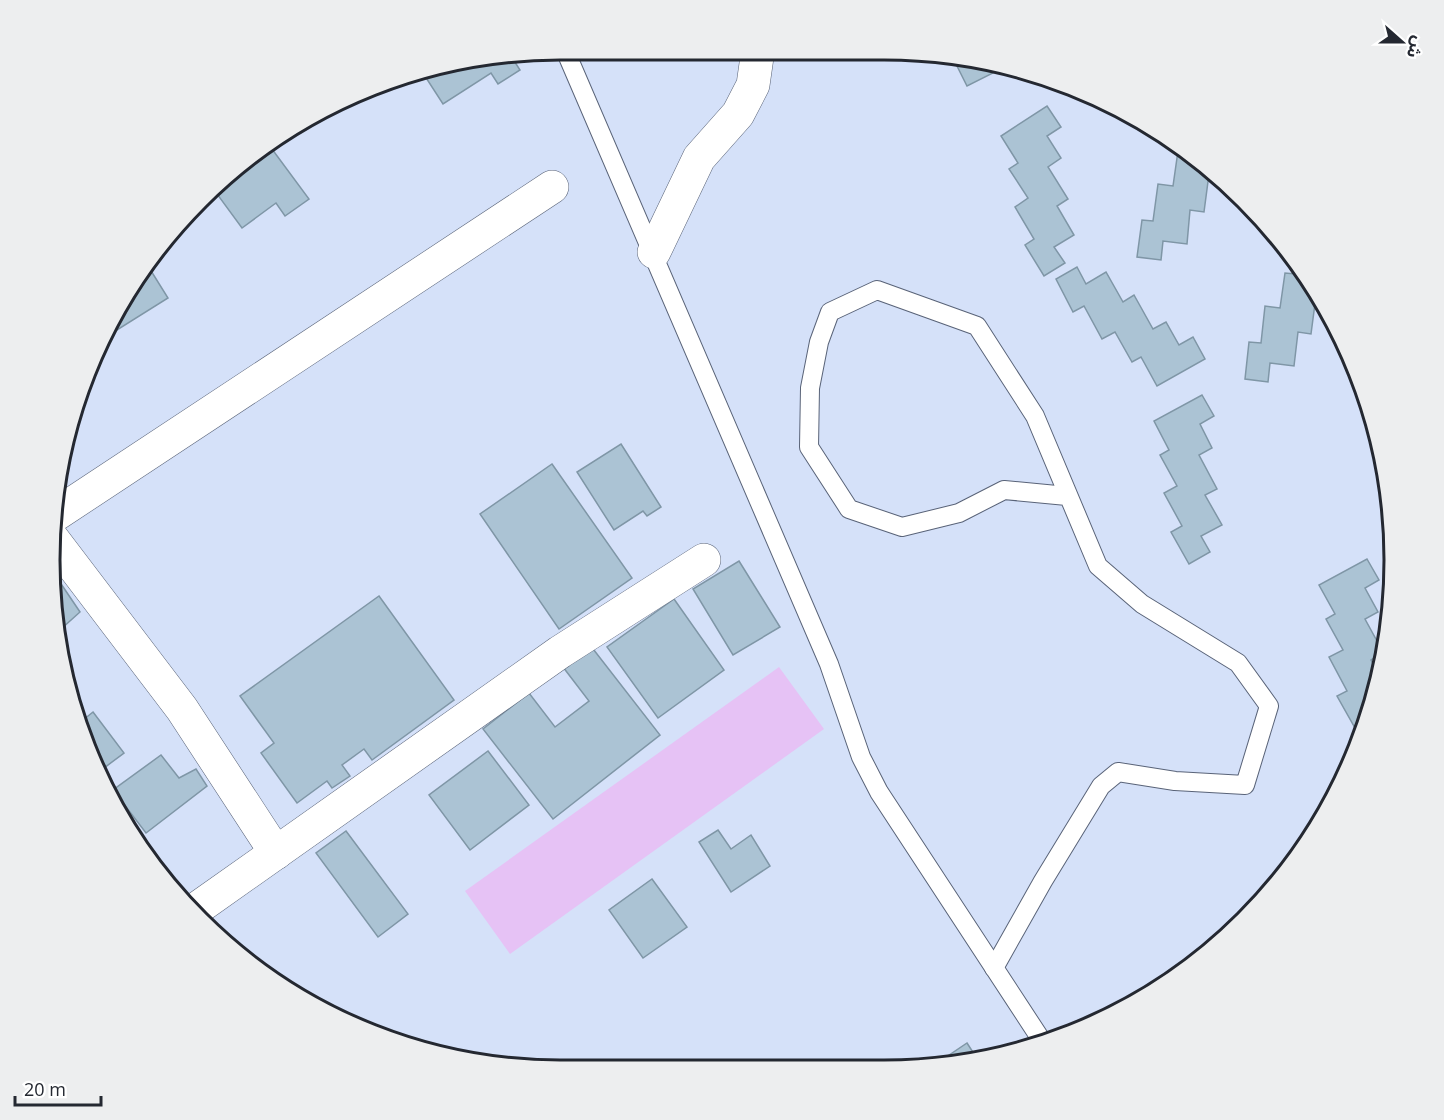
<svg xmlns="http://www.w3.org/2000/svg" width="1444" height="1120" font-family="'Open Sans','Noto Sans Arabic',sans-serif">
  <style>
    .green { fill: #e6c2f5 }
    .building { fill: #abc3d4; stroke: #7f96a6; stroke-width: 1.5 }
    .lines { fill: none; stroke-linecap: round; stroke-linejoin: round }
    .service-casing { stroke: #596378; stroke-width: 20 }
    .minor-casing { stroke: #596378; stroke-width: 34 }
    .service { stroke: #fff; stroke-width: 18 }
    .minor { stroke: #fff; stroke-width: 33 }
    .rim { fill: none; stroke: #242831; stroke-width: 3 }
  </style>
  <rect width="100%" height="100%" fill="#d5e1f9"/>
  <polygon class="green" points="779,667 824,729 510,954 465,891"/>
  <g class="building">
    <polygon points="511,56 520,70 498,84 491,73 443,104 421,70"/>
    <polygon points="953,58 990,65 993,73 967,86"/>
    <polygon points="1047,106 1061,127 1047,136 1061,158 1048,167 1068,199 1057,206 1074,235 1054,247 1065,263 1044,276 1025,245 1034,239 1015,207 1028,198 1009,169 1018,163 1001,136"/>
    <polygon points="269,145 309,199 285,216 276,203 242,228 217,194 232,182 228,177"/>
    <polygon points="1178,151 1194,155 1213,174 1209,174 1204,212 1190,210 1187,244 1163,241 1161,260 1137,257 1142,220 1153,221 1158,184 1173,186"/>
    <polygon points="1297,264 1309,277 1319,296 1316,296 1311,334 1298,332 1294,366 1270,363 1268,382 1245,379 1249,342 1261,343 1265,306 1280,308 1285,273 1296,274"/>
    <polygon points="148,266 168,298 117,330 111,321 118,305"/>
    <polygon points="1077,267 1086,284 1106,272 1123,302 1134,295 1153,329 1166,322 1179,345 1193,337 1205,359 1157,386 1141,357 1132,362 1115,332 1102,339 1084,306 1073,312 1056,279"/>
    <polygon points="1202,395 1214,416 1200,424 1212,448 1199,455 1217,489 1205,495 1222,525 1201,536 1210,552 1189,564 1171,532 1182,526 1164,493 1177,486 1160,455 1169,450 1154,421"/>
    <polygon points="1372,420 1381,448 1366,423"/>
    <polygon points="621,444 661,507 647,516 643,511 614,530 577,472"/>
    <polygon points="552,464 632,578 559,629 480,514"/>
    <polygon points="1367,559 1379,580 1365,588 1378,612 1365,619 1383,652 1371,660 1380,676 1373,697 1367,700 1370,707 1366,722 1355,728 1337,696 1347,691 1329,657 1343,650 1326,619 1335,614 1319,585"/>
    <polygon points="739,561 780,627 733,655 693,589"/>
    <polygon points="51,569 80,612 61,629"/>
    <polygon points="379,596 454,700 372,760 364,749 342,765 350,776 332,788 327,781 297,803 261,753 274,743 240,696"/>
    <polygon points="674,599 724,670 658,718 607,647"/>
    <polygon points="590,645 660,735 553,819 483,729 529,693 555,727 589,701 563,667"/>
    <polygon points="93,712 124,753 100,771 77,725"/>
    <polygon points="488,751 529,805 470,850 429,795"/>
    <polygon points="161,755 179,778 196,769 207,786 146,833 113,790"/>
    <polygon points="718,830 731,849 751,835 770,866 731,892 699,842"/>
    <polygon points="346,831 408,914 378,937 316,853"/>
    <polygon points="652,879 687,927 643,958 609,910"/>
    <polygon points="967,1043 978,1060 950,1066 933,1066"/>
  </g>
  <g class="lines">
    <defs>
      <g id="service">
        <polyline points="565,50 829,664 861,757 879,792 1044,1044"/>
        <polyline points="994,968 1043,881 1101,786 1118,772 1175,781 1245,785 1269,706 1238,663 1142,604 1098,566 1035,416 977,326 877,290 830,312 819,342 810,388 809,447 849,509 902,527 959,513 1004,490 1067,496"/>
      </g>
      <g id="minor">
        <polyline points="654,252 699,158 738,114 753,85 758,50"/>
        <polyline points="55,515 552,187"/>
        <polyline points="52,538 182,709 276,853"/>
        <polyline points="192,912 560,652 704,560"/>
      </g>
    </defs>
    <use href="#service" class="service-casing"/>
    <use href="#minor" class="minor-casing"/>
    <use href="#service" class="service"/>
    <use href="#minor" class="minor"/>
  </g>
  <path d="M0 0H1444V1120H0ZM560 60H884A500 500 0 0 1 1384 560V560A500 500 0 0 1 884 1060H560A500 500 0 0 1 60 560V560A500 500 0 0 1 560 60Z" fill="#edeeef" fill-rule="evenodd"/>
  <path class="rim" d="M560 60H884A500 500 0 0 1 1384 560V560A500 500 0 0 1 884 1060H560A500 500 0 0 1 60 560V560A500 500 0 0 1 560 60Z"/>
  <g transform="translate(1402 42) rotate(111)" stroke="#ffffff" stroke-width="4.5" paint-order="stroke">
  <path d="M0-4.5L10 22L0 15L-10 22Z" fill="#242831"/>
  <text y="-9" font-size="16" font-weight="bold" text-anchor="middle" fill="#242831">ش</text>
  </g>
  <path d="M15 1096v9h86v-9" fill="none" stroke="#242831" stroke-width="3"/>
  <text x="24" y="1096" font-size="18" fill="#242831" stroke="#ffffff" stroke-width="4.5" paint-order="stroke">20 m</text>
</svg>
